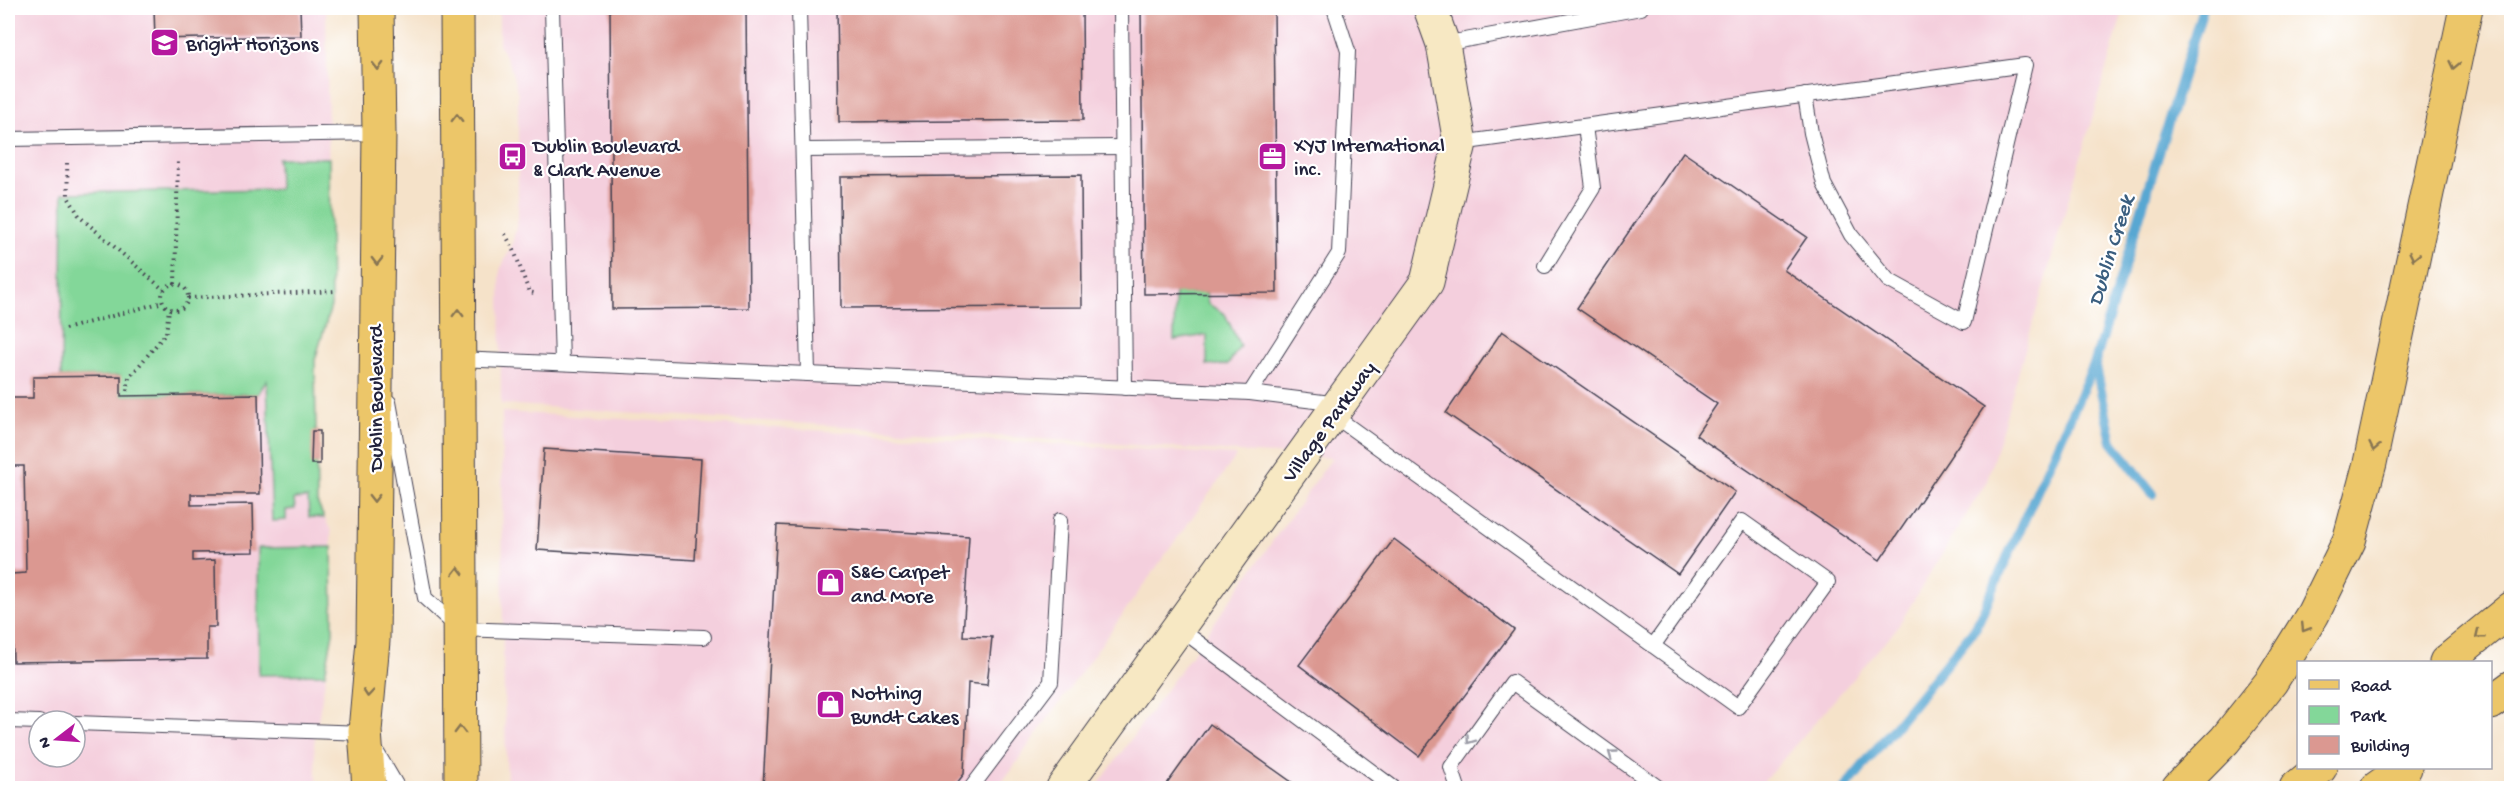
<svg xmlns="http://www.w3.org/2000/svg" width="2519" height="796" font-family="'Gochi Hand',sans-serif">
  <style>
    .built { fill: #f4cfdd; fill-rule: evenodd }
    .green { fill: #83d799; stroke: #527c6a; stroke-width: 1.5 }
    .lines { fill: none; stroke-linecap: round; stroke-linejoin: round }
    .stream { stroke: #58a7d2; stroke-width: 10 }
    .building { fill: #db9891 }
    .lane-casing { stroke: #423f50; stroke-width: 16 }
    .secondary-casing { stroke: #423f50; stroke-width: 35 }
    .primary-casing { stroke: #423f50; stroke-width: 35 }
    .highway-casing { stroke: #423f50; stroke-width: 35 }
    .path { stroke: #423f50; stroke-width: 4; stroke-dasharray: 1.5 4.5; stroke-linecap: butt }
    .lane { stroke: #fff; stroke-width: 14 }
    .secondary { stroke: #f7e8c3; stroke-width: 33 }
    .primary { stroke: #ecc669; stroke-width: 33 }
    .highway { stroke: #ecc669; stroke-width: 33 }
    .oneway { stroke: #877452 }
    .oneway2 { stroke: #9c9ca7 }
    .labels { text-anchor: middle; stroke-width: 4.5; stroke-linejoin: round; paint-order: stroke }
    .poi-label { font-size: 21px; fill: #22223b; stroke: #fff; text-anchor: start }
    .street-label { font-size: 21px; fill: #22223b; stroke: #fff }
    .water-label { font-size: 22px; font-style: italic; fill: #3a5e7f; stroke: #fff }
  </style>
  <rect width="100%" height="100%" fill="#fff"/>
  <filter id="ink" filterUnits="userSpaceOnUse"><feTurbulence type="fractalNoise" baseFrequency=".0167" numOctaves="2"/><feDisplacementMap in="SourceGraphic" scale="12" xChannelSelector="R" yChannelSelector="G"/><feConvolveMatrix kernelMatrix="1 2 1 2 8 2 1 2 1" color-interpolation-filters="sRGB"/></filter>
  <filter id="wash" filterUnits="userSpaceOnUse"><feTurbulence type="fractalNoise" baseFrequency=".008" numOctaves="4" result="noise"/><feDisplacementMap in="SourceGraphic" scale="24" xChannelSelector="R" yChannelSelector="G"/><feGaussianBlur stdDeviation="1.35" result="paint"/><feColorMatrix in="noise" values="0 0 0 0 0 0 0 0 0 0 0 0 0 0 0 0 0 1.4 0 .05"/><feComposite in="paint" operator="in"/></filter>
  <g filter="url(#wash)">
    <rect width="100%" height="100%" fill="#f5e2c9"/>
    <g class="built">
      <path d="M8,8h318l5,298 -16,54 2,142 14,29 2,102 -19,111 3,44h-309zM39,721h36v36h-36z"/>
      <polygon points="499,8 2124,8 1987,481 1896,629 1758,788 1096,788 1332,458 501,404 500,270 512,245 518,218 518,95 511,68 499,44"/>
      <polygon points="502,412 1237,455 998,788 507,788 503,655"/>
    </g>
    <g class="green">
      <polygon points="278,158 329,158 331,306 315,360 317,502 324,518 309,517 308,498 294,499 295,509 286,510 286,520 272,521 267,380 258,394 121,396 120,376 61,377 63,193 279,189"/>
      <polygon points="1175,293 1206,293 1208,304 1225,314 1240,346 1228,365 1207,365 1207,335 1174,340"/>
      <polygon points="332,547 333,633 325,674 259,675 258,548"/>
    </g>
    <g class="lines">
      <g class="stream">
        <polyline points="2095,363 2112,442 2153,494"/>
        <polyline points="1845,788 1976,627 2095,362 2203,8"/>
      </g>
    </g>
    <g id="blocks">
      <g class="building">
        <polygon points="154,8 300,8 301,36 155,39"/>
        <polygon points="610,8 746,8 749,308 612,309"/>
        <polygon points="837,8 1082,8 1083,120 839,122"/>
        <polygon points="1141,8 1274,8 1277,293 1144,294"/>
        <polygon points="1683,152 1807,237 1784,270 1984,407 1880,560 1696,435 1717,404 1577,308"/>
        <polygon points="1081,175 1082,307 841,308 840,177"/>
        <polygon points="1502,331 1735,492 1678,574 1446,413"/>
        <polygon points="121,376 121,396 258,394 260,494 191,494 191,505 253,504 254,552 193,553 193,561 215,560 216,627 207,627 207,659 13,662 11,574 26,573 24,466 8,466 8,398 33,398 33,377"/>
        <polygon points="312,431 320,431 320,464 311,464"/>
        <polygon points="544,449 701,459 695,560 537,550"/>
        <polygon points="777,525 969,536 963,636 992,637 987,685 968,683 964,774 953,788 763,788"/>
        <polygon points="1394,539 1514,630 1419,756 1299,665"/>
        <polygon points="1210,724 1300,788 1164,788"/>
      </g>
    </g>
  </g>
  <g filter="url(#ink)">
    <use href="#blocks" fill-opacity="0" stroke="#423f50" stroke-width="1.5"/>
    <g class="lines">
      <defs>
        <g id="lane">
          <polyline points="552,8 562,363"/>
          <polyline points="799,8 808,374"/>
          <polyline points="1121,8 1125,388"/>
          <polyline points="1443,44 1641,8"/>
          <polyline points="8,139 379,133"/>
          <polyline points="1460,143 2025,65 1964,322 1888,280 1851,235 1824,184 1811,133 1805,95"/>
          <polyline points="803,150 1122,147"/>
          <polyline points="1545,266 1593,188 1585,126"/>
          <polyline points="458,359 1250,393 1339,404"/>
          <polyline points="1250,393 1339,253 1348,51 1334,8"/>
          <polyline points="389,402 425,598 459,629 704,637"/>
          <polyline points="1333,415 1738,707 1828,582 1742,521 1653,646"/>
          <polyline points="1179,628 1394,788"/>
          <polyline points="8,721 39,722"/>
          <polyline points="75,723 366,733"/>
          <polyline points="375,749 398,788"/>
          <polyline points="971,788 1051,682 1060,520"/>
          <polyline points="1458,788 1451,767 1512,682 1659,788"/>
        </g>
        <polyline id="secondary" points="1063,788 1427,282 1460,143 1443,44 1430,8"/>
        <g id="primary">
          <polyline points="457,8 461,788"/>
          <polyline points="369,788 365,731 373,641 379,133 377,8"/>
        </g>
        <g id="highway">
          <polyline points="2446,662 2512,608"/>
          <polyline points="2490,703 2512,687"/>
          <polyline points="2178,788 2225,740 2271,682 2313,614 2349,541 2370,463 2466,8"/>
          <polyline points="2296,788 2320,768"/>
          <polyline points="2377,788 2405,768"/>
        </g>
      </defs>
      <use href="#lane" class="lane-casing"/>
      <use href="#secondary" class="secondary-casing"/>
      <use href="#primary" class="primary-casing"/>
      <use href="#highway" class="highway-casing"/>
      <g class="path">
        <polyline points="67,163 68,197 80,217 164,290"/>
        <polyline points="505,234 514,250 529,292 534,293"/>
        <circle cx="175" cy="297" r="13"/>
        <polyline points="175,284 178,161"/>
        <polyline points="188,298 336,291"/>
        <polyline points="65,329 163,302"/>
        <polyline points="127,391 129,378 166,333 169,309"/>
      </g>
      <use href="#lane" class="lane"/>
      <use href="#secondary" class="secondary"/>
      <use href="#primary" class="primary"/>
      <use href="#highway" class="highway"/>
    </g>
    <defs><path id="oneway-chevron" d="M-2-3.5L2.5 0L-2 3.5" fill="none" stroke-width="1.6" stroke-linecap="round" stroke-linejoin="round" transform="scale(1.5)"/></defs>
    <g class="oneway">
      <use href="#oneway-chevron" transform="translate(2454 65) rotate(102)"/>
      <use href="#oneway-chevron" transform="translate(378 66) rotate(89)"/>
      <use href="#oneway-chevron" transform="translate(457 118) rotate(-90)"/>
      <use href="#oneway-chevron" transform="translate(2414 256) rotate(102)"/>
      <use href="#oneway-chevron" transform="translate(377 261) rotate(91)"/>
      <use href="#oneway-chevron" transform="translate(458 313) rotate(-90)"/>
      <use href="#oneway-chevron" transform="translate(2374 447) rotate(102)"/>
      <use href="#oneway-chevron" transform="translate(374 498) rotate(90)"/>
      <use href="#oneway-chevron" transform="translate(458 571) rotate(-90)"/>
      <use href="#oneway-chevron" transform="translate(2305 628) rotate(122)"/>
      <use href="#oneway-chevron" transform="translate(2479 635) rotate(141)"/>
      <use href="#oneway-chevron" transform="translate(368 693) rotate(95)"/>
      <use href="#oneway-chevron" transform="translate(460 730) rotate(-91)"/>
    </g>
    <g class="oneway2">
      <use href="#oneway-chevron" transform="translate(1470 740) rotate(126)"/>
      <use href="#oneway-chevron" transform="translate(1612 754) rotate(-144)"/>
    </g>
  </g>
  <defs>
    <symbol id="school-square" viewBox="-11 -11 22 22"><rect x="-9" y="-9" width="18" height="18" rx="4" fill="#b5179e" stroke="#fff"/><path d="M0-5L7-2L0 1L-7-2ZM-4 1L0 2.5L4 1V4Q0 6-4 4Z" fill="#fff"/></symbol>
    <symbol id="office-square" viewBox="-11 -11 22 22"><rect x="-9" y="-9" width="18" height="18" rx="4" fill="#b5179e" stroke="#fff"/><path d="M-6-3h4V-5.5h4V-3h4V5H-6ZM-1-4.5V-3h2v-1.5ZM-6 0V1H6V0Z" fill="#fff"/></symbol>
    <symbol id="bus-square" viewBox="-11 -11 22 22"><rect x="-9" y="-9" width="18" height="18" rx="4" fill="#b5179e" stroke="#fff"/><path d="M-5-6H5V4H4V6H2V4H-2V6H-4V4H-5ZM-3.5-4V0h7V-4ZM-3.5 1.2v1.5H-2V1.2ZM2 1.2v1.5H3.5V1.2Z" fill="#fff"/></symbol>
    <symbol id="shop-square" viewBox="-11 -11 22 22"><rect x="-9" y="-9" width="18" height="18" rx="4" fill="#b5179e" stroke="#fff"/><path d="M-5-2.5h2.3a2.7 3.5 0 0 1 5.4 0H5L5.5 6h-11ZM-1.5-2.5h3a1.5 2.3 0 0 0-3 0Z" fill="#fff"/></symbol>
  </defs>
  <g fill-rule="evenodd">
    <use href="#school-square" x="148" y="26" width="33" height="33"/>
    <use href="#office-square" x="1256" y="140" width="33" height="33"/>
    <use href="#bus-square" x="496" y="140" width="33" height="33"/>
    <use href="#shop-square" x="814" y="566" width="33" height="33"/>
    <use href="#shop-square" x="814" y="688" width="33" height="33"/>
  </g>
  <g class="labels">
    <g class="poi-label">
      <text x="186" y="50">Bright Horizons</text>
      <text x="1294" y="151">XYJ International<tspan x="1294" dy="24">inc.</tspan></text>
      <text x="533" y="152">Dublin Boulevard<tspan x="533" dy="24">&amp; Clark Avenue</tspan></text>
      <text x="851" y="578">S&amp;G Carpet<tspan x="851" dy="24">and More</tspan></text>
      <text x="851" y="699">Nothing<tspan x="851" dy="24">Bundt Cakes</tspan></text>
    </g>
    <g class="street-label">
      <text transform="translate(375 398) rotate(-90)" y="7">Dublin Boulevard</text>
      <text transform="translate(1328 421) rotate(-54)" y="7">Village Parkway</text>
    </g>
    <g class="water-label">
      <text transform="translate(2109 250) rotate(-73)" y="8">Dublin Creek</text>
    </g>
  </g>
  <rect width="2519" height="796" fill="none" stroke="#fff" stroke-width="30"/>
  <rect x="2297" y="661" width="195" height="108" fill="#ffffff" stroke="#a7a7b1" stroke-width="1.5"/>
  <rect x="2309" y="680" width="30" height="9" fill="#ecc669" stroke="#a7a7b1" stroke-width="1.5"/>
  <text x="2351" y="691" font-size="18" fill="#22223b">Road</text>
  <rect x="2309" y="706" width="30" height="18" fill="#83d799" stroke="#a7a7b1" stroke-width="1.5"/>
  <text x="2351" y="721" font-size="18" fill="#22223b">Park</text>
  <rect x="2309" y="736" width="30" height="18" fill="#db9891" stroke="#a7a7b1" stroke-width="1.5"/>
  <text x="2351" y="751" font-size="18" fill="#22223b">Building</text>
  <g transform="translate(57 739) rotate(253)"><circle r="28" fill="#ffffff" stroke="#a7a7b1" stroke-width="1.5"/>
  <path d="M0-4.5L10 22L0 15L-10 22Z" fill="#b5179e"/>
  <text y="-9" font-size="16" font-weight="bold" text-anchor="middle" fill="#22223b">N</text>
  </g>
</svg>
